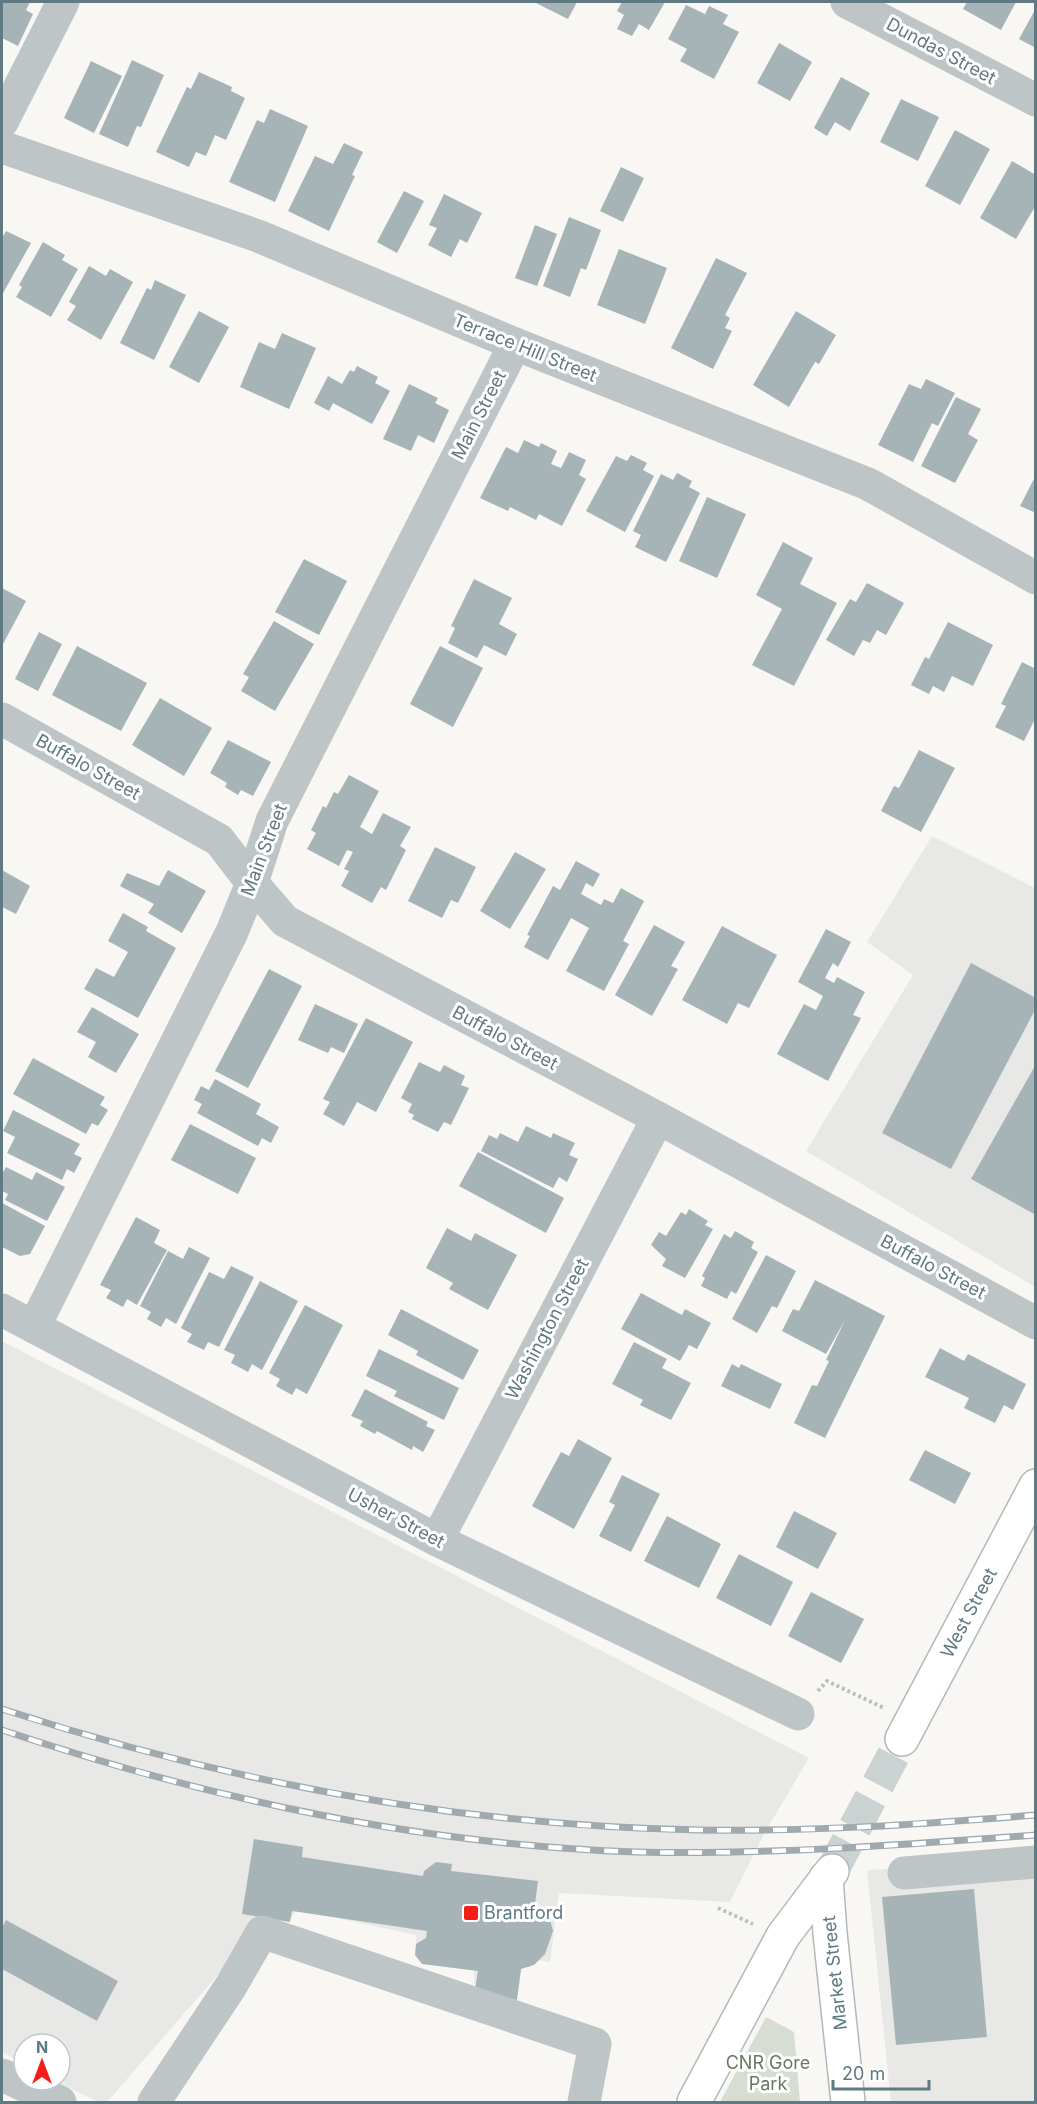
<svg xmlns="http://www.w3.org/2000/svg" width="1037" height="2104" font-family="Inter,sans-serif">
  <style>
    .built { fill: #e8e9e7 }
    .green { fill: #d8ddd3 }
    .building { fill: #a6b4b7 }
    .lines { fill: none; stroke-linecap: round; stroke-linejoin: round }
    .major-tunnel { stroke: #cad2d2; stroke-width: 33; stroke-dasharray: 33 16; stroke-linecap: butt }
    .major-casing { stroke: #b1b9bc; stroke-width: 36 }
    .path { stroke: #babfc1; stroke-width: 4; stroke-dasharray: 3 3; stroke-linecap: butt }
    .minor { stroke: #bdc5c7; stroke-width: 33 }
    .major { stroke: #fff; stroke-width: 33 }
    .rail-casing { stroke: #9eaaae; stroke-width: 7 }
    .rail { stroke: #fff; stroke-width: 4.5; stroke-dasharray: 14; stroke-linecap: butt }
    .poi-dot { fill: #f41d17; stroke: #fff; stroke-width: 2 }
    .labels { text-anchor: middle; stroke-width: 6; stroke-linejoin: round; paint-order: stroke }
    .street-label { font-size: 18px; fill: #5f7a82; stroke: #fff }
    .poi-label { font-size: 18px; fill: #5f7a82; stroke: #fff; text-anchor: start }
    .park-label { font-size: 18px; fill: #69795f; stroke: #fff }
  </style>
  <rect width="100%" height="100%" fill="#f8f7f4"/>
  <g class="built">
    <polygon points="932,836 1035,888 1035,1287 806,1151 913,975 867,942"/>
    <polygon points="2,1341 809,1758 764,1834 730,1902 559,1893 550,1962 537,1960 522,1965 518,1993 474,1983 474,1967 416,1949 416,1935 295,1909 292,1918 282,1919 246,1974 229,1962 107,2102 98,2102 54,2080 60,2080 60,2044 24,2044 24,2064 2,2052"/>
    <polygon points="1035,1861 1035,2102 891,2102 867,1870"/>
  </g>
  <polygon class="green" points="766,2017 794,2032 800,2102 720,2102"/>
  <g class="building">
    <polygon points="2,2 30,2 26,10 33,14 18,46 2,38"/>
    <polygon points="534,2 577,2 568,19"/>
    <polygon points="622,2 665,2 649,30 639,24 632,36 617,29 624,15 617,11"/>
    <polygon points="967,2 1016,2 1001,30 963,9"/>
    <polygon points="686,5 705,14 709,6 728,15 723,24 739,32 714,79 680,61 687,49 668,39"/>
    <polygon points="1036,8 1036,48 1019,39"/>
    <polygon points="779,43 812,62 790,101 757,83"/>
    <polygon points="132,60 164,75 141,127 137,126 128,147 99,134"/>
    <polygon points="91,61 122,76 94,133 64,118"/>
    <polygon points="199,72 232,87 231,91 245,98 226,140 215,135 206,156 196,152 189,167 156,152 187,87 191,89"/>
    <polygon points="841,77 870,93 850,131 835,122 827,136 814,128"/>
    <polygon points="901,99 939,117 918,161 880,142"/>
    <polygon points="270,109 308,126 275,202 229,182 257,120 264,123"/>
    <polygon points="955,130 990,149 960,205 925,186"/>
    <polygon points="344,143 363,152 352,175 355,176 329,231 288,211 315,156 333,164"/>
    <polygon points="1012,161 1036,175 1036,205 1016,239 980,218"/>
    <polygon points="621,167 644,178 623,222 600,211"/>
    <polygon points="404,191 424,201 397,253 377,242"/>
    <polygon points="444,194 482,213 467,243 460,239 451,257 428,245 437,228 429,225"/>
    <polygon points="569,217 601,230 586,270 581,268 570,297 543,286"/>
    <polygon points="535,225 557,234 537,286 515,278"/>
    <polygon points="6,231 31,243 2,295 2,238"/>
    <polygon points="43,242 65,255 62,260 78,269 51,317 16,297 22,287 19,285"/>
    <polygon points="619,249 667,268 645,324 597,305"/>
    <polygon points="716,258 747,273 725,315 730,318 725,328 732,331 713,369 671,348"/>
    <polygon points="89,266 106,276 110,269 133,282 101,340 67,320 76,306 69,302"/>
    <polygon points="155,280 186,295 154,360 120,343 147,288 151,290"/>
    <polygon points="199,311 229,327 199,383 169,367"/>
    <polygon points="796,311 836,335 819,364 815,362 789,407 753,385"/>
    <polygon points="282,333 316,348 289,409 240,387 259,342 275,349"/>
    <polygon points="357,366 378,377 375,383 390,391 372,424 333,403 329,411 314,403 328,376 342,384 350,370 354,372"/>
    <polygon points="926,379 955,393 938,426 932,423 913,462 878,445 909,384 921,389"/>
    <polygon points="409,384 438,398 435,403 449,410 434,443 418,435 411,451 383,439"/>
    <polygon points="956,397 981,409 968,434 978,440 955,483 921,466"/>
    <polygon points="524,440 539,447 541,443 557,451 551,464 561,468 569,452 586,460 579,475 586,479 562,526 539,514 536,520 510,507 508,511 480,498 506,447 518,453"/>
    <polygon points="631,455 647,463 643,470 654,476 625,532 586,511 616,456 627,461"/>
    <polygon points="677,473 692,481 689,487 700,493 666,562 635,547 641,535 633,531 661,474 673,480"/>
    <polygon points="1036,475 1036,513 1020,506"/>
    <polygon points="707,497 746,514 717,578 679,561"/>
    <polygon points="783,542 813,558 800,584 837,603 794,686 752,665 782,609 756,595"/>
    <polygon points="304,559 347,581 319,635 275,612"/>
    <polygon points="474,579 512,598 499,624 517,634 506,656 484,645 477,658 448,643 455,628 451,626"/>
    <polygon points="867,583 904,603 886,635 877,630 870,643 863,640 854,656 826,640 850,599 856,602"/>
    <polygon points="2,588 26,601 2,646"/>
    <polygon points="274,621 314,644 275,711 241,691 249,677 243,674"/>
    <polygon points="948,622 993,645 973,686 952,676 944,692 933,686 929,694 911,685 925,657 929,659"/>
    <polygon points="39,632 62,644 38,691 15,679"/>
    <polygon points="77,646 147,683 121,731 52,695"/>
    <polygon points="440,646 483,668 453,727 410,704"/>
    <polygon points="1022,662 1036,669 1036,717 1024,741 995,727 1006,706 1001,704"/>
    <polygon points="160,698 212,728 184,776 132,745"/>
    <polygon points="228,740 271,762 253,796 241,790 238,795 225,787 227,783 210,773"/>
    <polygon points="919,750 955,768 921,832 881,811 894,786 899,788"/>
    <polygon points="349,775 379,791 360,827 372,834 383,813 411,827 400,846 406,850 386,890 381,887 372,903 341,886 349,871 344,869 353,852 347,850 339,866 307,849 316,833 311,830 323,806 326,808 334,792 338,794"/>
    <polygon points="435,847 476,867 458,903 451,900 442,918 408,901"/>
    <polygon points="515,852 546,869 510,929 480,911"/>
    <polygon points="576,861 600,874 593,887 586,883 581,894 601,905 604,899 613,903 621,888 644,901 623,941 629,944 604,991 566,971 589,928 571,918 548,960 524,947 530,936 527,935 553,886 560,890"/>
    <polygon points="2,870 30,886 16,914 2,907"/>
    <polygon points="168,870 206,891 182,933 148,913 154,904 120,886 127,873 159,886"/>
    <polygon points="123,913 148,927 146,931 176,948 138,1018 84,989 96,968 114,977 128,952 108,941"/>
    <polygon points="654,925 685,942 671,966 678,969 652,1016 615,995"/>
    <polygon points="722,926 777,955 749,1008 738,1003 727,1024 682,1000"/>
    <polygon points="826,929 851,942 838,967 833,963 825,978 834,983 837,977 865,992 853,1015 861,1018 828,1081 777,1054 804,1004 816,1010 823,996 798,982"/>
    <polygon points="971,963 1036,998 1036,1008 951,1169 882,1133"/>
    <polygon points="269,969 302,986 248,1088 215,1071"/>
    <polygon points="315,1004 358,1024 344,1053 331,1047 328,1053 298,1040"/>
    <polygon points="92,1007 139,1034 116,1073 88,1057 96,1042 77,1032"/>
    <polygon points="366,1018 413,1042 376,1112 357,1102 344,1126 323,1114 330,1102 323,1099"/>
    <polygon points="33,1058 105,1097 100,1105 108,1110 98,1126 92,1123 86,1134 13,1094"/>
    <polygon points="419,1062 440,1072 444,1065 465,1076 461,1085 469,1088 451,1125 444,1122 438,1132 412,1119 414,1115 408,1112 412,1104 401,1098"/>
    <polygon points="1036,1064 1036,1215 971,1179"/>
    <polygon points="215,1079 261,1104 256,1114 279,1127 271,1143 262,1138 258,1146 197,1113 202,1104 194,1100 201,1086 209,1090"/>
    <polygon points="13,1110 80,1144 74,1154 82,1158 74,1173 67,1169 62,1180 7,1153 15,1137 3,1131"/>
    <polygon points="190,1124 256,1158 238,1194 171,1160"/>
    <polygon points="526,1126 551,1138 553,1133 575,1143 569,1155 578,1159 567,1182 559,1177 553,1188 481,1151 489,1135 497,1139 500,1133 518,1142"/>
    <polygon points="478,1152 564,1198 546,1233 459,1186"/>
    <polygon points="6,1167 32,1180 36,1172 65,1187 47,1221 5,1200 8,1194 2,1191 2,1174"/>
    <polygon points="2,1203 45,1226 30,1254 20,1256 2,1247"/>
    <polygon points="689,1209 708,1221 705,1225 713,1229 685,1278 662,1266 666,1259 651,1245 659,1232 666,1236 681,1212 686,1215"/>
    <polygon points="136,1217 160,1230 154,1243 167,1250 137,1305 127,1299 123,1307 106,1298 111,1290 100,1285"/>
    <polygon points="447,1228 471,1241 475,1233 517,1255 488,1310 449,1289 453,1283 426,1268"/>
    <polygon points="735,1231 754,1242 751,1248 758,1252 736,1294 731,1291 727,1299 701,1286 705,1278 702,1276 724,1234 731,1238"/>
    <polygon points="189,1247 210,1258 176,1324 166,1318 161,1327 147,1319 151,1312 140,1306 168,1251 183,1259"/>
    <polygon points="766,1255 796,1271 777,1308 772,1306 757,1333 732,1319"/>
    <polygon points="231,1266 254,1277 219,1347 208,1342 204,1350 187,1342 192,1334 181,1328 209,1272 224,1279"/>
    <polygon points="815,1280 885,1316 825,1438 794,1423 812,1385 817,1386 829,1361 826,1360 845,1320 826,1354 782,1331 793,1309 799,1311"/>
    <polygon points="260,1281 298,1301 262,1370 252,1364 248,1372 231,1363 235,1355 224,1350"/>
    <polygon points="641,1293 682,1315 685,1309 711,1323 697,1349 689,1345 680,1361 621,1329"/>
    <polygon points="305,1305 343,1325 307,1394 296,1388 292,1395 276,1386 280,1379 269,1373"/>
    <polygon points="401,1309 479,1350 463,1380 416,1355 418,1351 388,1335"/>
    <polygon points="634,1342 667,1359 662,1368 691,1383 671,1420 640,1405 643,1400 612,1384"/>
    <polygon points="940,1348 964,1361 968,1354 1026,1384 1013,1410 1004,1405 995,1423 964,1408 969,1398 925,1377"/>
    <polygon points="379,1349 459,1388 444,1420 394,1396 397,1391 366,1376"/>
    <polygon points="732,1364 739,1368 741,1364 782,1384 770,1409 721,1386"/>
    <polygon points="365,1389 428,1422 426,1426 435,1430 423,1452 413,1446 412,1450 377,1431 375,1434 360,1426 363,1421 351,1416"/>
    <polygon points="578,1439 612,1458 574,1529 532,1506 561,1452 569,1456"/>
    <polygon points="925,1450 971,1473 955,1504 909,1480"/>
    <polygon points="622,1475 660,1494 631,1552 599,1536 615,1505 609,1502"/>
    <polygon points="794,1511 837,1533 818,1569 776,1547"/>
    <polygon points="667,1516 721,1544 699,1588 644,1561"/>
    <polygon points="739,1554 793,1582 771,1626 716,1598"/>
    <polygon points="811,1592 864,1619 841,1663 788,1636"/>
    <polygon points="254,1839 303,1847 302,1857 423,1876 424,1871 436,1862 452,1864 451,1871 538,1881 535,1904 549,1916 553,1931 545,1954 534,1965 521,1969 517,2000 474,1994 478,1971 422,1964 415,1955 416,1944 426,1938 427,1931 292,1911 290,1922 242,1914"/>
    <polygon points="974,1889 987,2037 896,2045 882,1897"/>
    <polygon points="6,1920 118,1981 97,2021 2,1969 2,1928"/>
  </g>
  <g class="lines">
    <polyline class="major-tunnel" points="832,1871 902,1739"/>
    <defs>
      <g id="major">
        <polyline points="902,1739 1036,1486"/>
        <polyline points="826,1878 830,1933 848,2102"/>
        <polyline points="694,2102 783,1936 832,1871"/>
      </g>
    </defs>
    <use href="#major" class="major-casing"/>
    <g class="path">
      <polyline points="818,1691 827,1681 884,1708"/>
      <polyline points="718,1908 753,1924"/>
    </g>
    <g class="minor">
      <polyline points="847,2 1036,100"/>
      <polyline points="2,122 63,2"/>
      <polyline points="2,147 258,236 515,344 868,484 1036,578"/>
      <polyline points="2,719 219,840 252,883 285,921 658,1118 1036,1323"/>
      <polyline points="2,1310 437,1540 798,1714"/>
      <polyline points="34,1327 232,932 252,883 272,821 515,344"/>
      <polyline points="437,1540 658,1118"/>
      <polyline points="904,1873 1036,1862"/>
      <polyline points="2,2075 60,2102"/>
      <polyline points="154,2102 231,1986 262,1932 595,2044 584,2102"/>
    </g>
    <use href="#major" class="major"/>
    <defs>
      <g id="rail">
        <path d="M2,1709c225,73 460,117 697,121 113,2 224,-6 337,-15"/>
        <path d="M2,1730c204,68 418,115 634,122 133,3 267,-7 400,-17"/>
      </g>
    </defs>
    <use href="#rail" class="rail-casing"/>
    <use href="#rail" class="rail"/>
  </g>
  <rect class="poi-dot" x="463" y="1905" width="16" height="16" rx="3"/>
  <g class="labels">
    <g class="street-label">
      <text transform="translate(941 51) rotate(28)" y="6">Dundas Street</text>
      <text transform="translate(525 348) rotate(22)" y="6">Terrace Hill Street</text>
      <text transform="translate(479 415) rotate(-63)" y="6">Main Street</text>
      <text transform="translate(88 767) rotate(29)" y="6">Buffalo Street</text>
      <text transform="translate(264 850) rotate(-69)" y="6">Main Street</text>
      <text transform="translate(505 1038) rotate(28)" y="6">Buffalo Street</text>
      <text transform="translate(933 1267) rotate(28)" y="6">Buffalo Street</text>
      <text transform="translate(547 1329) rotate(-62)" y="6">Washington Street</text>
      <text transform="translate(396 1518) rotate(28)" y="6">Usher Street</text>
      <text transform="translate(969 1613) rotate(-62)" y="6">West Street</text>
      <text transform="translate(835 1973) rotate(-96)" y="6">Market Street</text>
    </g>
    <g class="poi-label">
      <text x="484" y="1919">Brantford</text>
    </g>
    <g class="park-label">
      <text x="768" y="2069">CNR Gore<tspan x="768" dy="21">Park</tspan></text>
    </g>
  </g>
  <rect width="1037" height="2104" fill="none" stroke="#5f7a82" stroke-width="6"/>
  <g transform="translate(42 2062)"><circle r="28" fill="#ffffff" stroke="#bfcacd" stroke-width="1.5"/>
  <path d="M0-4.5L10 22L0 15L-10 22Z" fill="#f41d17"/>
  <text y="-9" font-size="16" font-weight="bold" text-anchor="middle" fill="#5f7a82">N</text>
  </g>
  <path d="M833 2080v9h96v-9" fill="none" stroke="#5f7a82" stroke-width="3"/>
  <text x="842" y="2080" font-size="18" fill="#5f7a82" stroke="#ffffff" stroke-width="4.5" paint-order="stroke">20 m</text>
</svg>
